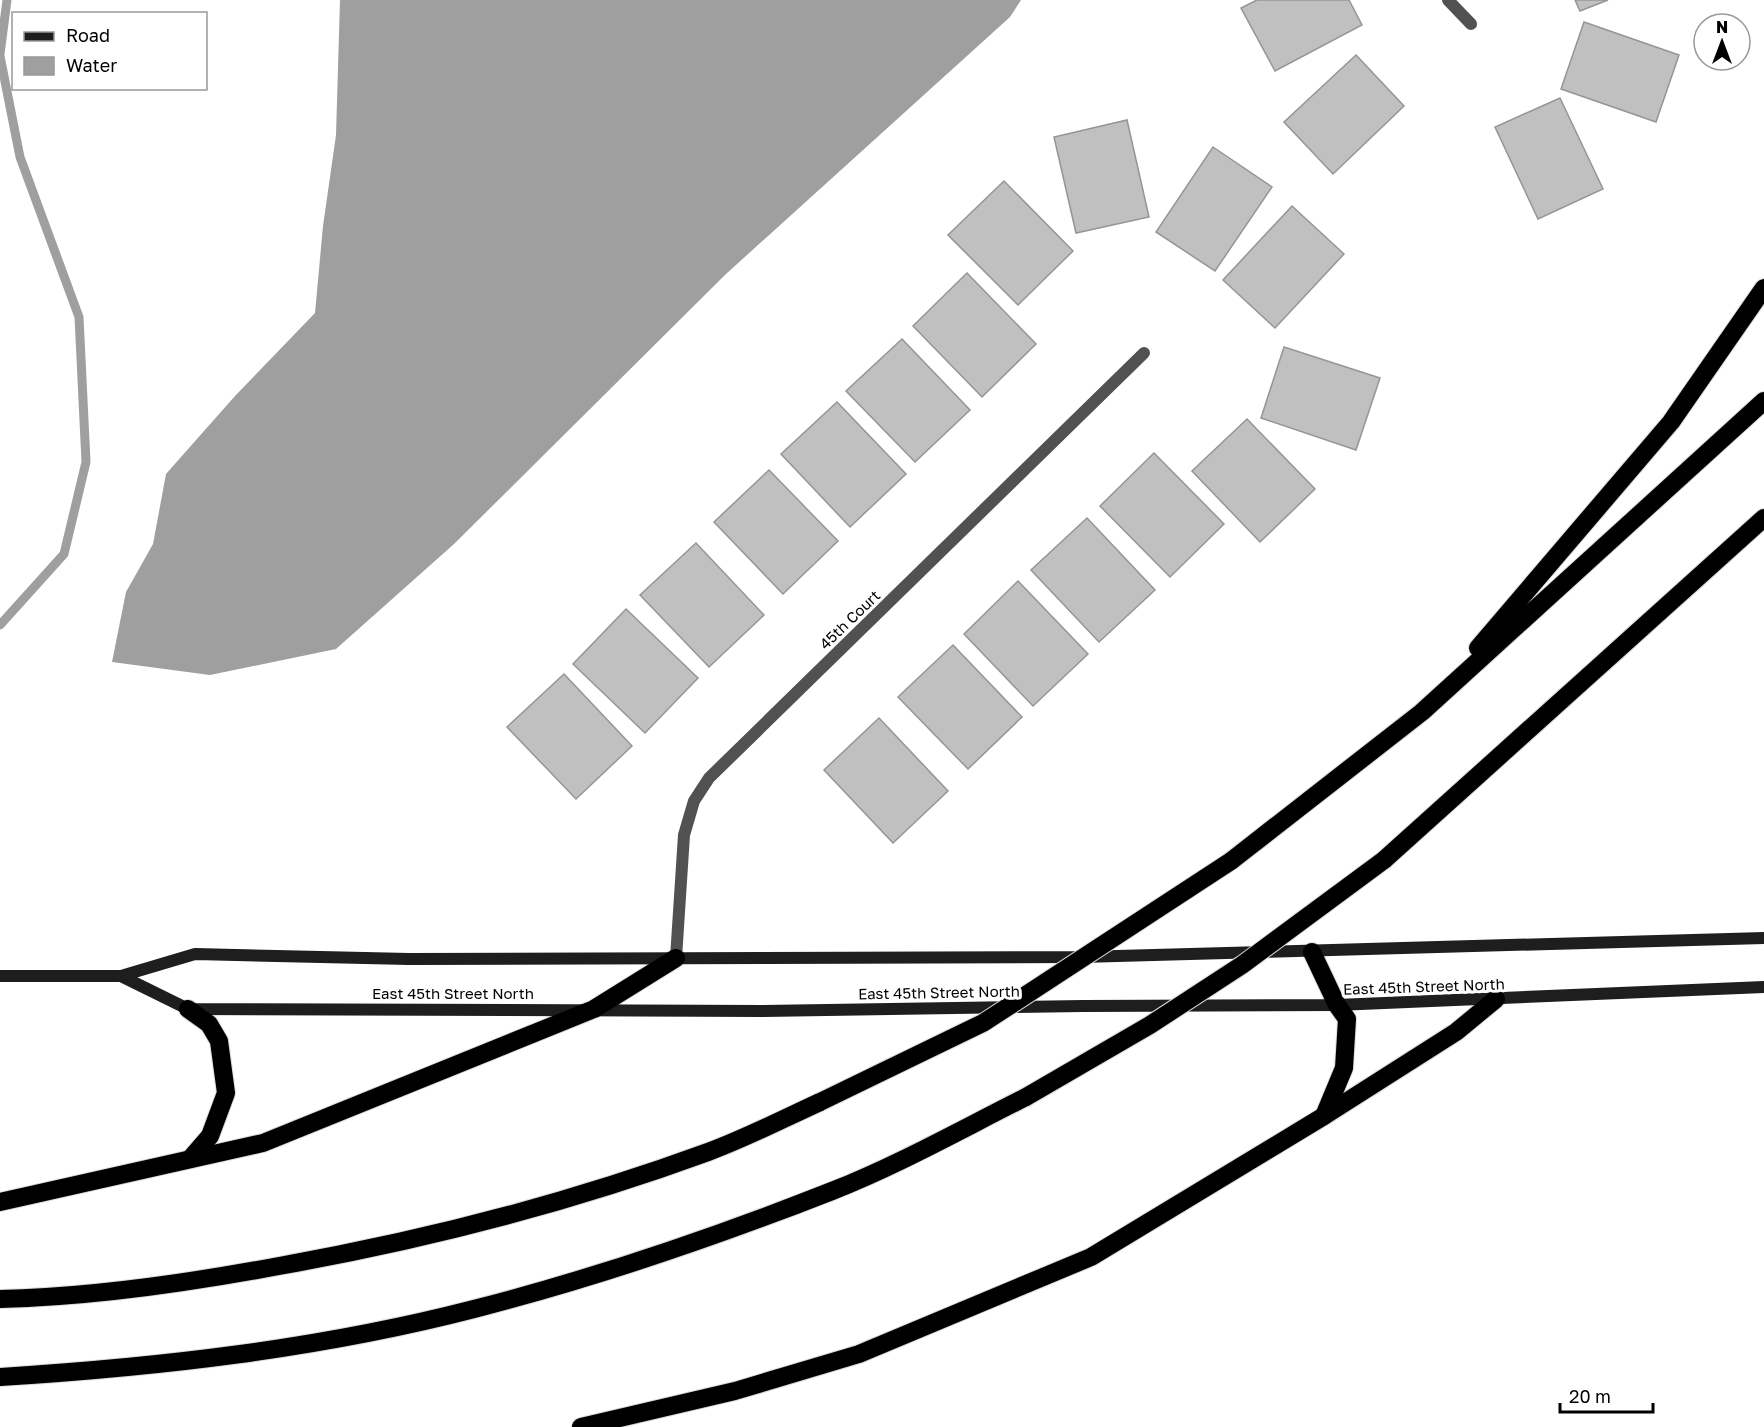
<svg xmlns="http://www.w3.org/2000/svg" width="1764" height="1427" font-family="'Golos Text',sans-serif">
  <style>
    .water { fill: #9f9f9f }
    .lines { fill: none; stroke-linecap: round; stroke-linejoin: round }
    .stream { stroke: #9f9f9f; stroke-width: 9 }
    .building { fill: #c0c0c0; stroke: #959595; stroke-width: 1.5 }
    .highway-casing { stroke: #dbdbdb; stroke-width: 20 }
    .street { stroke: #515151; stroke-width: 12 }
    .secondary { stroke: #1e1e1e; stroke-width: 12 }
    .highway { stroke: #000; stroke-width: 18 }
    .highway-bridge-casing { stroke: #dbdbdb; stroke-width: 20; stroke-linecap: butt }
    .highway-bridge { stroke: #000; stroke-width: 18 }
    .labels { text-anchor: middle; stroke-width: 6; stroke-linejoin: round; paint-order: stroke }
    .street-label { font-size: 15px; fill: #000; stroke: #fff }
  </style>
  <rect width="100%" height="100%" fill="#fff"/>
  <polygon class="water" points="340,0 1021,0 1010,17 726,274 454,544 336,649 210,675 112,662 126,592 153,544 166,474 235,396 315,313 323,226 336,135"/>
  <g class="lines">
    <g class="stream">
      <polyline points="0,54 7,0"/>
      <polyline points="0,56 20,157 79,317 86,462 64,554 0,625"/>
    </g>
  </g>
  <g class="building">
    <polygon points="1257,0 1349,0 1362,25 1275,71 1241,8"/>
    <polygon points="1575,0 1608,0 1580,11"/>
    <polygon points="1584,22 1679,55 1656,122 1561,89"/>
    <polygon points="1356,55 1404,106 1333,174 1284,122"/>
    <polygon points="1560,98 1603,189 1538,219 1495,127"/>
    <polygon points="1127,120 1149,217 1076,233 1054,137"/>
    <polygon points="1213,147 1272,187 1215,271 1156,232"/>
    <polygon points="1004,181 1073,251 1018,305 948,235"/>
    <polygon points="1292,206 1344,254 1275,328 1223,280"/>
    <polygon points="967,273 1036,344 982,397 913,326"/>
    <polygon points="902,339 970,410 915,462 846,391"/>
    <polygon points="1284,347 1380,378 1356,450 1261,418"/>
    <polygon points="837,402 906,474 850,527 781,454"/>
    <polygon points="1247,419 1315,489 1260,542 1192,471"/>
    <polygon points="1154,453 1224,524 1170,577 1100,506"/>
    <polygon points="769,470 838,541 783,594 714,522"/>
    <polygon points="1087,518 1155,590 1099,642 1031,570"/>
    <polygon points="696,543 764,615 709,667 640,595"/>
    <polygon points="1018,581 1088,654 1033,706 964,634"/>
    <polygon points="626,609 698,678 645,733 573,664"/>
    <polygon points="953,645 1022,717 968,769 898,697"/>
    <polygon points="564,674 632,746 576,799 507,727"/>
    <polygon points="879,718 948,791 893,843 824,770"/>
  </g>
  <g class="lines">
    <defs>
      <g id="highway">
        <polyline points="1478,648 1671,422 1764,288"/>
        <polyline points="1384,860 1764,518"/>
        <polyline points="1231,861 1422,712 1764,401"/>
        <polyline points="1312,952 1337,1005 1347,1019 1344,1068 1324,1116"/>
        <polyline points="188,1009 209,1024 219,1041 226,1093 210,1136 191,1158"/>
        <polyline points="0,1202 263,1143 594,1009 676,958"/>
        <path d="M0,1299c93,-2 188,-16 279,-33 146,-26 290,-63 429,-114 38,-14 75,-33 112,-50"/>
        <path d="M0,1377c159,-10 319,-28 474,-68 121,-31 241,-72 358,-118 66,-26 130,-62 194,-94"/>
        <polyline points="581,1427 735,1391 859,1354 1091,1257 1324,1116 1456,1032 1496,999"/>
      </g>
    </defs>
    <use href="#highway" class="highway-casing"/>
    <g class="street">
      <polyline points="1448,0 1471,24"/>
      <polyline points="676,958 684,835 694,801 709,778 1144,353"/>
    </g>
    <g class="secondary">
      <polyline points="0,976 121,976 195,954 409,959 1081,957 1764,938"/>
      <polyline points="121,976 188,1009 763,1011 1083,1006 1337,1005 1764,987"/>
    </g>
    <use href="#highway" class="highway"/>
    <defs>
      <g id="highway-bridge">
        <polyline points="1026,1097 1150,1025 1242,965 1384,860"/>
        <polyline points="820,1102 983,1023 1231,861"/>
      </g>
    </defs>
    <use href="#highway-bridge" class="highway-bridge-casing"/>
    <use href="#highway-bridge" class="highway-bridge"/>
  </g>
  <g class="labels">
    <g class="street-label">
      <text transform="translate(850 620) rotate(-44)" y="5">45th Court</text>
      <text transform="translate(1424 987) rotate(-2)" y="5">East 45th Street North</text>
      <text transform="translate(939 993) rotate(-1)" y="5">East 45th Street North</text>
      <text x="453" y="999">East 45th Street North</text>
    </g>
  </g>
  <rect x="12" y="12" width="195" height="78" fill="#ffffff" stroke="#999999" stroke-width="1.5"/>
  <rect x="24" y="32" width="30" height="9" fill="#1e1e1e" stroke="#999999" stroke-width="1.5"/>
  <text x="66" y="42" font-size="18" fill="#000000">Road</text>
  <rect x="24" y="57" width="30" height="18" fill="#9f9f9f" stroke="#999999" stroke-width="1.5"/>
  <text x="66" y="72" font-size="18" fill="#000000">Water</text>
  <g transform="translate(1722 42)"><circle r="28" fill="#ffffff" stroke="#999999" stroke-width="1.5"/>
  <path d="M0-4.5L10 22L0 15L-10 22Z" fill="#000000"/>
  <text y="-9" font-size="16" font-weight="bold" text-anchor="middle" fill="#000000">N</text>
  </g>
  <path d="M1560 1403v9h93v-9" fill="none" stroke="#000000" stroke-width="3"/>
  <text x="1569" y="1403" font-size="18" fill="#000000" stroke="#ffffff" stroke-width="4.5" paint-order="stroke">20 m</text>
</svg>
